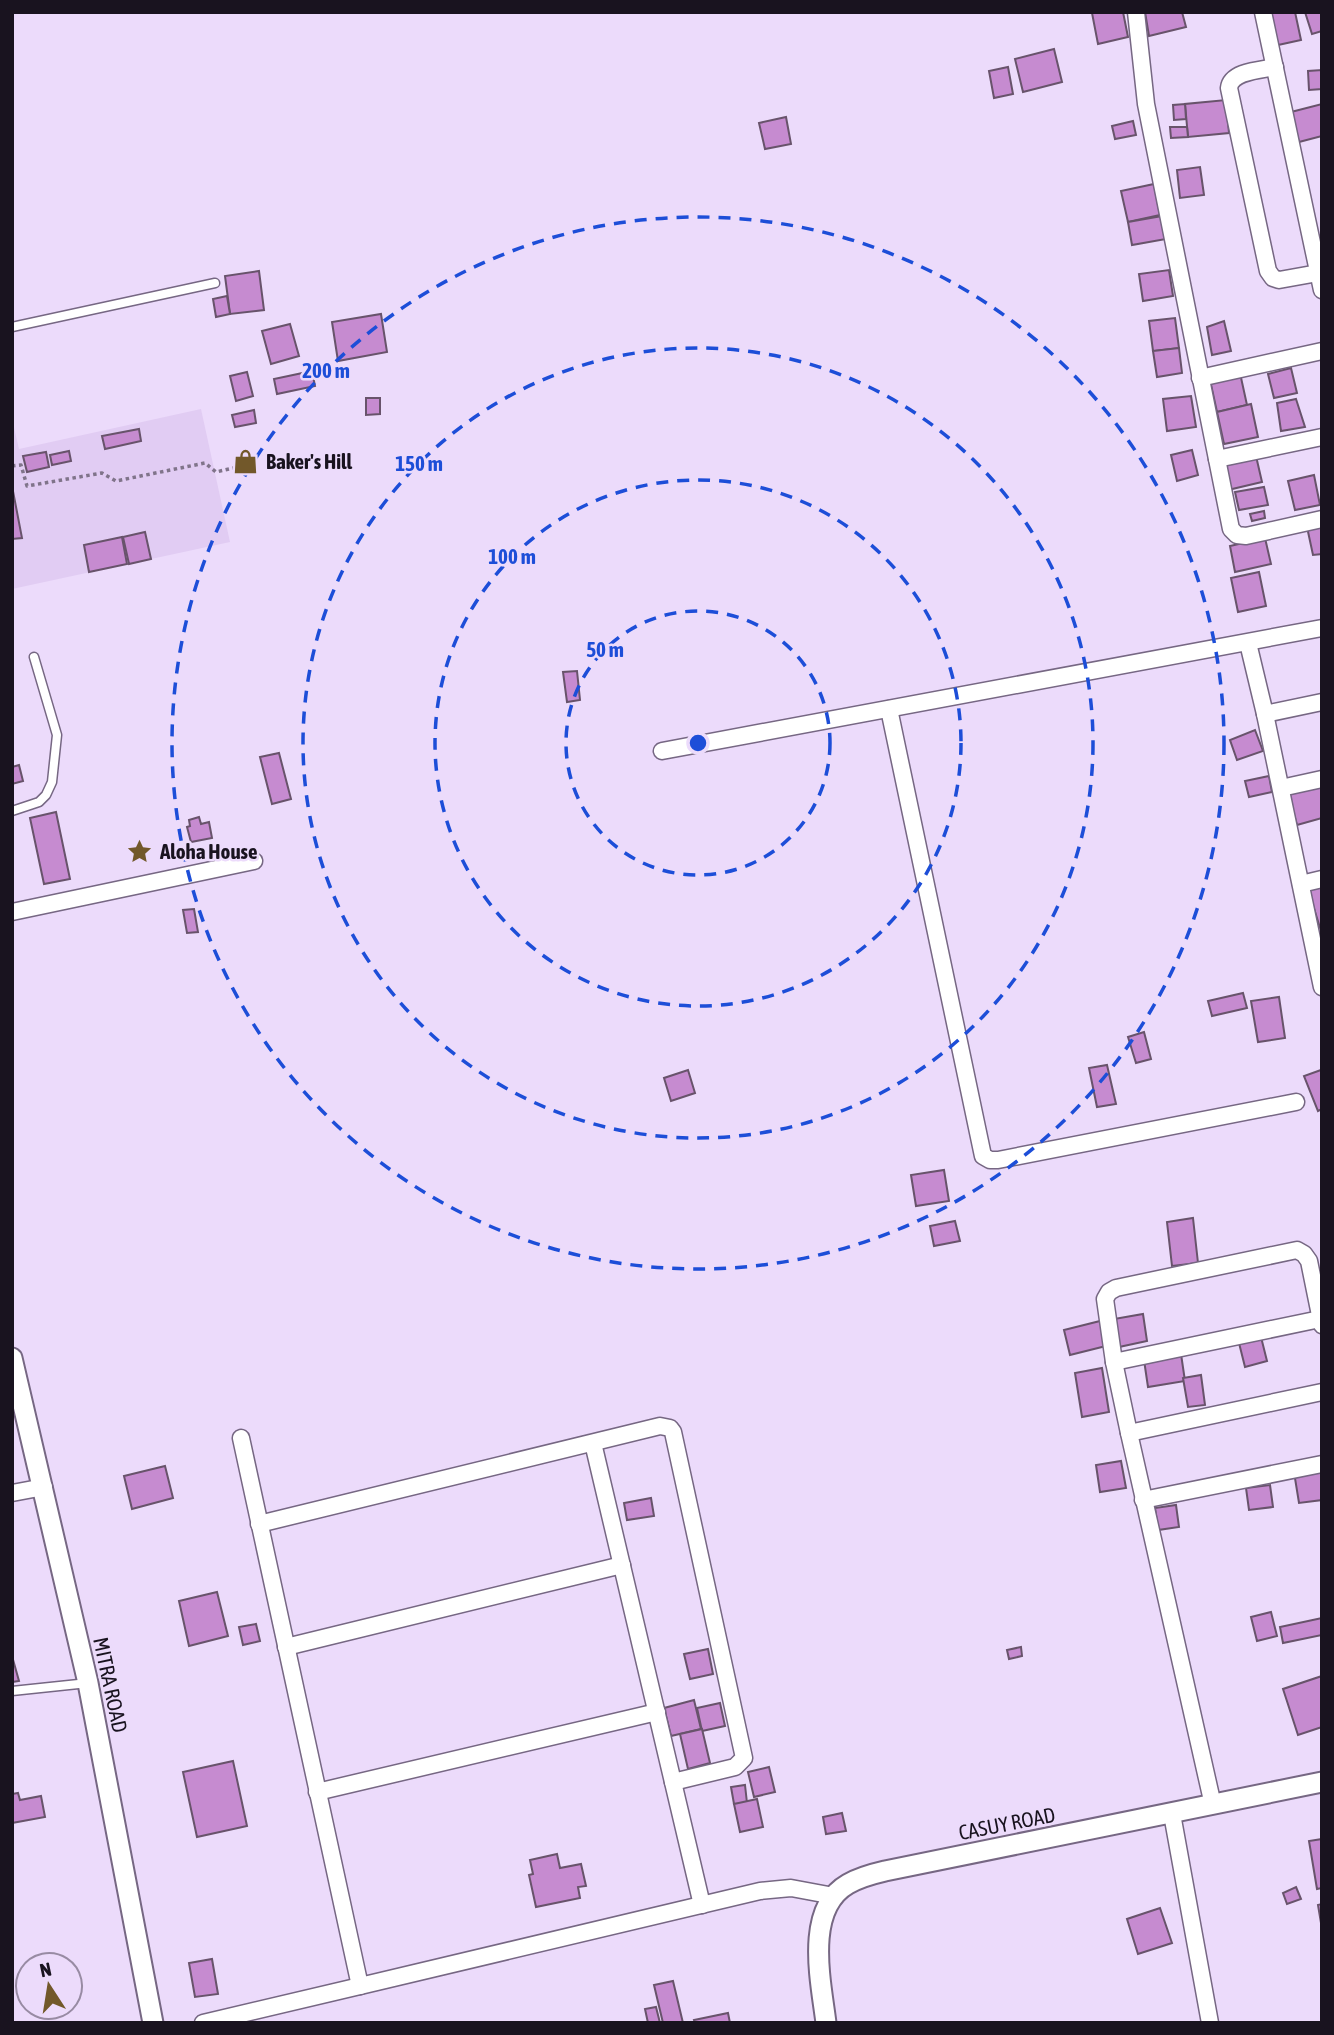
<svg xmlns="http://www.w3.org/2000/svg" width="1334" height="2035" font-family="'Asap Condensed',sans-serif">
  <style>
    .built { fill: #e1ccf3 }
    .building { fill: #c68bd0; stroke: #68536b; stroke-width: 2 }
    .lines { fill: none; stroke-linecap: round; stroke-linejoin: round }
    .service-casing { stroke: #766783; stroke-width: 11 }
    .minor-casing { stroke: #766783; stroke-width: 19 }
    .tertiary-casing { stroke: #766783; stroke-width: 23 }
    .path { stroke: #80748a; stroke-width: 3.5; stroke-dasharray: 3.5 3.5; stroke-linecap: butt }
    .service { stroke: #fff; stroke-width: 8 }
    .minor { stroke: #fff; stroke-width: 16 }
    .tertiary { stroke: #fff; stroke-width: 19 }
    .ring { fill: none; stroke: #1d4ed8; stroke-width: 3.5; stroke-dasharray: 12 9 }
    .labels { text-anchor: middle; stroke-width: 5; stroke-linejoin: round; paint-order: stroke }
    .poi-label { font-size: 21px; font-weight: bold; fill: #19131f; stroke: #ecdbfb; text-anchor: start }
    .street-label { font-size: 21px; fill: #19131f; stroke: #ecdbfb }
    .centre { fill: #1d4ed8; stroke: #ecdbfb; stroke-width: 3.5 }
    .ring-label { font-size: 21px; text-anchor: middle; font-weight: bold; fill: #1d4ed8; stroke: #ecdbfb; stroke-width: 5; stroke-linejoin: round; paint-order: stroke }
  </style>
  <rect width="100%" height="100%" fill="#ecdbfb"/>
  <polygon class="built" points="201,409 230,542 12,589 12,419 19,449"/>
  <g class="building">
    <polygon points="1123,12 1128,37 1098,44 1092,13"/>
    <polygon points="1145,12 1182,12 1186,27 1149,36"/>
    <polygon points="1271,12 1295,12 1301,40 1278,45"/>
    <polygon points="1305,12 1322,12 1322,31 1312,34"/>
    <polygon points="1054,49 1062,82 1023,92 1015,59"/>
    <polygon points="1008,67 1013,94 994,98 989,71"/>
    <polygon points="1322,70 1322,89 1309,90 1308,71"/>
    <polygon points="1226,100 1229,133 1188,137 1185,104"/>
    <polygon points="1185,104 1186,119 1174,120 1173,105"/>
    <polygon points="1322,104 1322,136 1299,142 1291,112"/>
    <polygon points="786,117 791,144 765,149 759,123"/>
    <polygon points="1133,121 1136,135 1115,139 1112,126"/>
    <polygon points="1170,127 1187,127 1188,137 1171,138"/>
    <polygon points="1200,167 1204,195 1180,198 1177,170"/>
    <polygon points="1154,184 1160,215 1128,222 1121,191"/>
    <polygon points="1162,216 1166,239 1132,245 1128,222"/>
    <polygon points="1169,270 1173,296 1143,301 1139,274"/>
    <polygon points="259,271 264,310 230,314 225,276"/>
    <polygon points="227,296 230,314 216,317 213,299"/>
    <polygon points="381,314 387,352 338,361 332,322"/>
    <polygon points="1175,318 1179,348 1153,351 1149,321"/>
    <polygon points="1224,321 1231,351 1212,355 1207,327"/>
    <polygon points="290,324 299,356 271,364 262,331"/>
    <polygon points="1179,348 1182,373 1157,377 1153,351"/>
    <polygon points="1291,368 1297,393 1274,398 1268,374"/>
    <polygon points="312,371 315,386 277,394 274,379"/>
    <polygon points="247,372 253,396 236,401 230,376"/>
    <polygon points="1240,373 1247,405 1217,412 1210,380"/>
    <polygon points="1191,396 1196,427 1167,431 1163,399"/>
    <polygon points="366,398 380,398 380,414 366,415"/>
    <polygon points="1296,399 1305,427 1281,431 1277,403"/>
    <polygon points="1251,404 1258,437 1224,444 1217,412"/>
    <polygon points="254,410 256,423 235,427 232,415"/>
    <polygon points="139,429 141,441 105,449 102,436"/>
    <polygon points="1192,450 1198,475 1177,481 1171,455"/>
    <polygon points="69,451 71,461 52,465 50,455"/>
    <polygon points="46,452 49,467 27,472 23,456"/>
    <polygon points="1256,456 1262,482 1228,490 1222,464"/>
    <polygon points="1314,475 1320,505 1295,510 1288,481"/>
    <polygon points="12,486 22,538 12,539"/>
    <polygon points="1264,487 1268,505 1239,510 1235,492"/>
    <polygon points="1264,511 1265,518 1252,521 1250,514"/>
    <polygon points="1322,524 1322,554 1313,555 1307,527"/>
    <polygon points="145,532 151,559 129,564 123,537"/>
    <polygon points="122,537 127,564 89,572 84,545"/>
    <polygon points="1265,538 1271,564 1235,572 1230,546"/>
    <polygon points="1259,572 1266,606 1238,612 1231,578"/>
    <polygon points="577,671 580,700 567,702 563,672"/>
    <polygon points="1255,730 1263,751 1237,760 1230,740"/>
    <polygon points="279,753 291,799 272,804 260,757"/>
    <polygon points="19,765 23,781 12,784 12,767"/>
    <polygon points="1269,776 1272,792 1249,797 1245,781"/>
    <polygon points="1322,780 1322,818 1297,825 1287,790"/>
    <polygon points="56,812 70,879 44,884 30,818"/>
    <polygon points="199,817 201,824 209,822 212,838 191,842 187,827 190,826 189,820"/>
    <polygon points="1322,885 1322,931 1321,931 1308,889"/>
    <polygon points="194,909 198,932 187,933 183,910"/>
    <polygon points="1243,993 1247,1008 1212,1016 1208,1001"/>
    <polygon points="1279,997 1285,1038 1258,1042 1251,1001"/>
    <polygon points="1144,1032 1151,1059 1136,1063 1128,1037"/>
    <polygon points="1107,1065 1116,1104 1097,1107 1089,1068"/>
    <polygon points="688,1070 695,1093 671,1101 664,1078"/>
    <polygon points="1321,1070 1322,1109 1318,1111 1304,1076"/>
    <polygon points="944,1170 949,1201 916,1206 911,1175"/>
    <polygon points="1193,1218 1198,1263 1172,1266 1167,1222"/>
    <polygon points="955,1221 960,1241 934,1246 930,1226"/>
    <polygon points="1143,1314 1147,1341 1119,1347 1114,1319"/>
    <polygon points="1100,1321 1106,1346 1070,1355 1064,1330"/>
    <polygon points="1260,1333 1267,1361 1245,1367 1238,1339"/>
    <polygon points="1181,1354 1185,1381 1148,1387 1144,1360"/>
    <polygon points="1102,1368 1109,1412 1082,1417 1075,1373"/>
    <polygon points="1201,1375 1205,1405 1188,1407 1183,1378"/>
    <polygon points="1121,1461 1126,1488 1100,1492 1096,1465"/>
    <polygon points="165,1466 173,1498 132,1509 124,1476"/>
    <polygon points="1322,1468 1322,1500 1299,1503 1294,1472"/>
    <polygon points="1270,1485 1273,1507 1249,1510 1246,1488"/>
    <polygon points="651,1498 654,1516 627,1520 624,1503"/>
    <polygon points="1176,1505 1179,1527 1158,1530 1155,1508"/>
    <polygon points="217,1592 228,1636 189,1646 179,1601"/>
    <polygon points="1271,1612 1277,1636 1257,1641 1251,1617"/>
    <polygon points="1322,1618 1322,1635 1283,1643 1280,1627"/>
    <polygon points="256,1624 260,1641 243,1645 239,1627"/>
    <polygon points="1021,1647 1022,1656 1009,1659 1007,1650"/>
    <polygon points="708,1649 713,1674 690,1679 684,1654"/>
    <polygon points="12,1656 19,1681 12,1682"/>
    <polygon points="1322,1676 1322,1727 1298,1735 1283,1689"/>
    <polygon points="694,1700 701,1729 671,1736 664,1708"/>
    <polygon points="720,1703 725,1726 702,1731 697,1708"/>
    <polygon points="702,1729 710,1763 688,1769 680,1734"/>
    <polygon points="233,1761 247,1826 197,1837 183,1772"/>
    <polygon points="769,1767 775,1792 754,1797 748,1772"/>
    <polygon points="745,1785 747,1803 734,1804 731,1787"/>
    <polygon points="18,1793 20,1800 41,1796 45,1817 12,1823 12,1794"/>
    <polygon points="757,1799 763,1827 740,1832 734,1804"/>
    <polygon points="842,1813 846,1831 826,1834 823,1817"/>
    <polygon points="1322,1839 1322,1888 1317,1889 1309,1841"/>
    <polygon points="557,1854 560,1868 581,1864 586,1886 578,1887 580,1898 536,1907 529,1875 533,1874 530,1860"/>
    <polygon points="1296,1887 1301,1899 1287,1904 1283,1893"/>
    <polygon points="1322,1904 1322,1923 1321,1923 1318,1905"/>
    <polygon points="1160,1908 1172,1943 1138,1954 1127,1919"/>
    <polygon points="212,1959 218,1994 195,1997 189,1963"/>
    <polygon points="673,1981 683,2023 663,2023 654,1985"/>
    <polygon points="656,2007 660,2023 648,2023 645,2009"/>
    <polygon points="728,2013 730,2023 695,2023 694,2020"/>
  </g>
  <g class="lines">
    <defs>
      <g id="service">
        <polyline points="12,327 215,283"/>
        <polyline points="12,811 39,802 46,795 52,782 57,735 34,657"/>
        <polyline points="12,1691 88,1683"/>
      </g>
      <g id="minor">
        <polyline points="1136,12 1146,104 1231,529 1237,535 1246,536 1322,519"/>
        <polyline points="1263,12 1322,290"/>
        <path d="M1275,67c-14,3 -44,4 -46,21l39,183 5,7 6,2 39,-7"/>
        <polyline points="1200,378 1322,351"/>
        <polyline points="1217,459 1322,437"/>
        <polyline points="1248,643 1265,714 1322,987"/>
        <polyline points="889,709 983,1156 990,1160 998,1160 1296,1102"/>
        <polyline points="1265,714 1322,702"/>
        <polyline points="662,751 1322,628"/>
        <polyline points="1281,788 1322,779"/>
        <polyline points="1301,884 1322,879"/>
        <polyline points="12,912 254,861"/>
        <polyline points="1114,1362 1320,1319"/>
        <polyline points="1129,1433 1322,1392"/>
        <polyline points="241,1438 360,1986 760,1891 791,1888 834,1896"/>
        <polyline points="593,1443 702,1905"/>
        <polyline points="12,1493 44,1487"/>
        <polyline points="1143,1500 1322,1464"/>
        <polyline points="259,1524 660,1426 670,1428 673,1432 744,1758 735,1767 673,1782"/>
        <polyline points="286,1647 622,1565"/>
        <polyline points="317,1792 657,1712"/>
        <polyline points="1213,1805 1129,1433 1114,1362 1105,1299 1109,1292 1116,1288 1297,1250 1304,1254 1309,1261 1322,1325"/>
        <polyline points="1172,1814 1210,2023"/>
        <polyline points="203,2023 360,1986"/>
      </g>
      <g id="tertiary">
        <polyline points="12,1358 88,1683 153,2023"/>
        <path d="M826,2023c-5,-41 -22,-114 22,-139 12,-7 24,-10 37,-13l437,-89"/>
      </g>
    </defs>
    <use href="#service" class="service-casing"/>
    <use href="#minor" class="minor-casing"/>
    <use href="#tertiary" class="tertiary-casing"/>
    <polyline class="path" points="12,466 21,465 27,486 102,473 116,481 205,463 216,472 242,466"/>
    <use href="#service" class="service"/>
    <use href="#minor" class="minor"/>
    <use href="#tertiary" class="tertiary"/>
  </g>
  <g class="ring">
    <circle cx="698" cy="743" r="132"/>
    <circle cx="698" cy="743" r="263"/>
    <circle cx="698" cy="743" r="395"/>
    <circle cx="698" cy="743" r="526"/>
  </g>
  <defs>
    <symbol id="shop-bare" viewBox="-9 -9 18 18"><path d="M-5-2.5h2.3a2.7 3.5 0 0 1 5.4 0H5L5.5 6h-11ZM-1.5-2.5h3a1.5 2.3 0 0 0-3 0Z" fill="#72582a" stroke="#ecdbfb" stroke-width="2.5" paint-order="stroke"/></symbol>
    <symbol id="sight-bare" viewBox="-9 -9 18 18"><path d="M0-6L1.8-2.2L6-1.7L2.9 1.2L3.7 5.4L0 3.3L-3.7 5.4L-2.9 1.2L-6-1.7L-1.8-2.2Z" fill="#72582a" stroke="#ecdbfb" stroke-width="2.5" paint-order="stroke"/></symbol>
  </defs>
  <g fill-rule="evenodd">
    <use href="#shop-bare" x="228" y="444" width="35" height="35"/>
    <use href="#sight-bare" x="122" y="834" width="35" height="35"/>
  </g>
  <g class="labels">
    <g class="poi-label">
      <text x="266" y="469">Baker's Hill</text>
      <text x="160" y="859">Aloha House</text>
    </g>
    <g class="street-label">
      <text transform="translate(110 1685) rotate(78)" y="7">MITRA ROAD</text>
      <text transform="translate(1007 1824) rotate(-11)" y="7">CASUY ROAD</text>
    </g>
  </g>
  <circle cx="698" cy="743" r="10" class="centre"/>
  <g class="ring-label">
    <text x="326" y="378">200 m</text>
    <text x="419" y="471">150 m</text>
    <text x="512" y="564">100 m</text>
    <text x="605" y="657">50 m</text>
  </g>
  <rect width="1334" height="2035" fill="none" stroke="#19131f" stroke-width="28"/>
  <g transform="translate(49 1986) rotate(348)"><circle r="33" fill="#ecdbfb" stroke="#988ba3" stroke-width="2"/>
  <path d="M0-5L12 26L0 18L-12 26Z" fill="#72582a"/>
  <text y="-10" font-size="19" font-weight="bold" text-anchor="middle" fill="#19131f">N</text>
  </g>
</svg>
